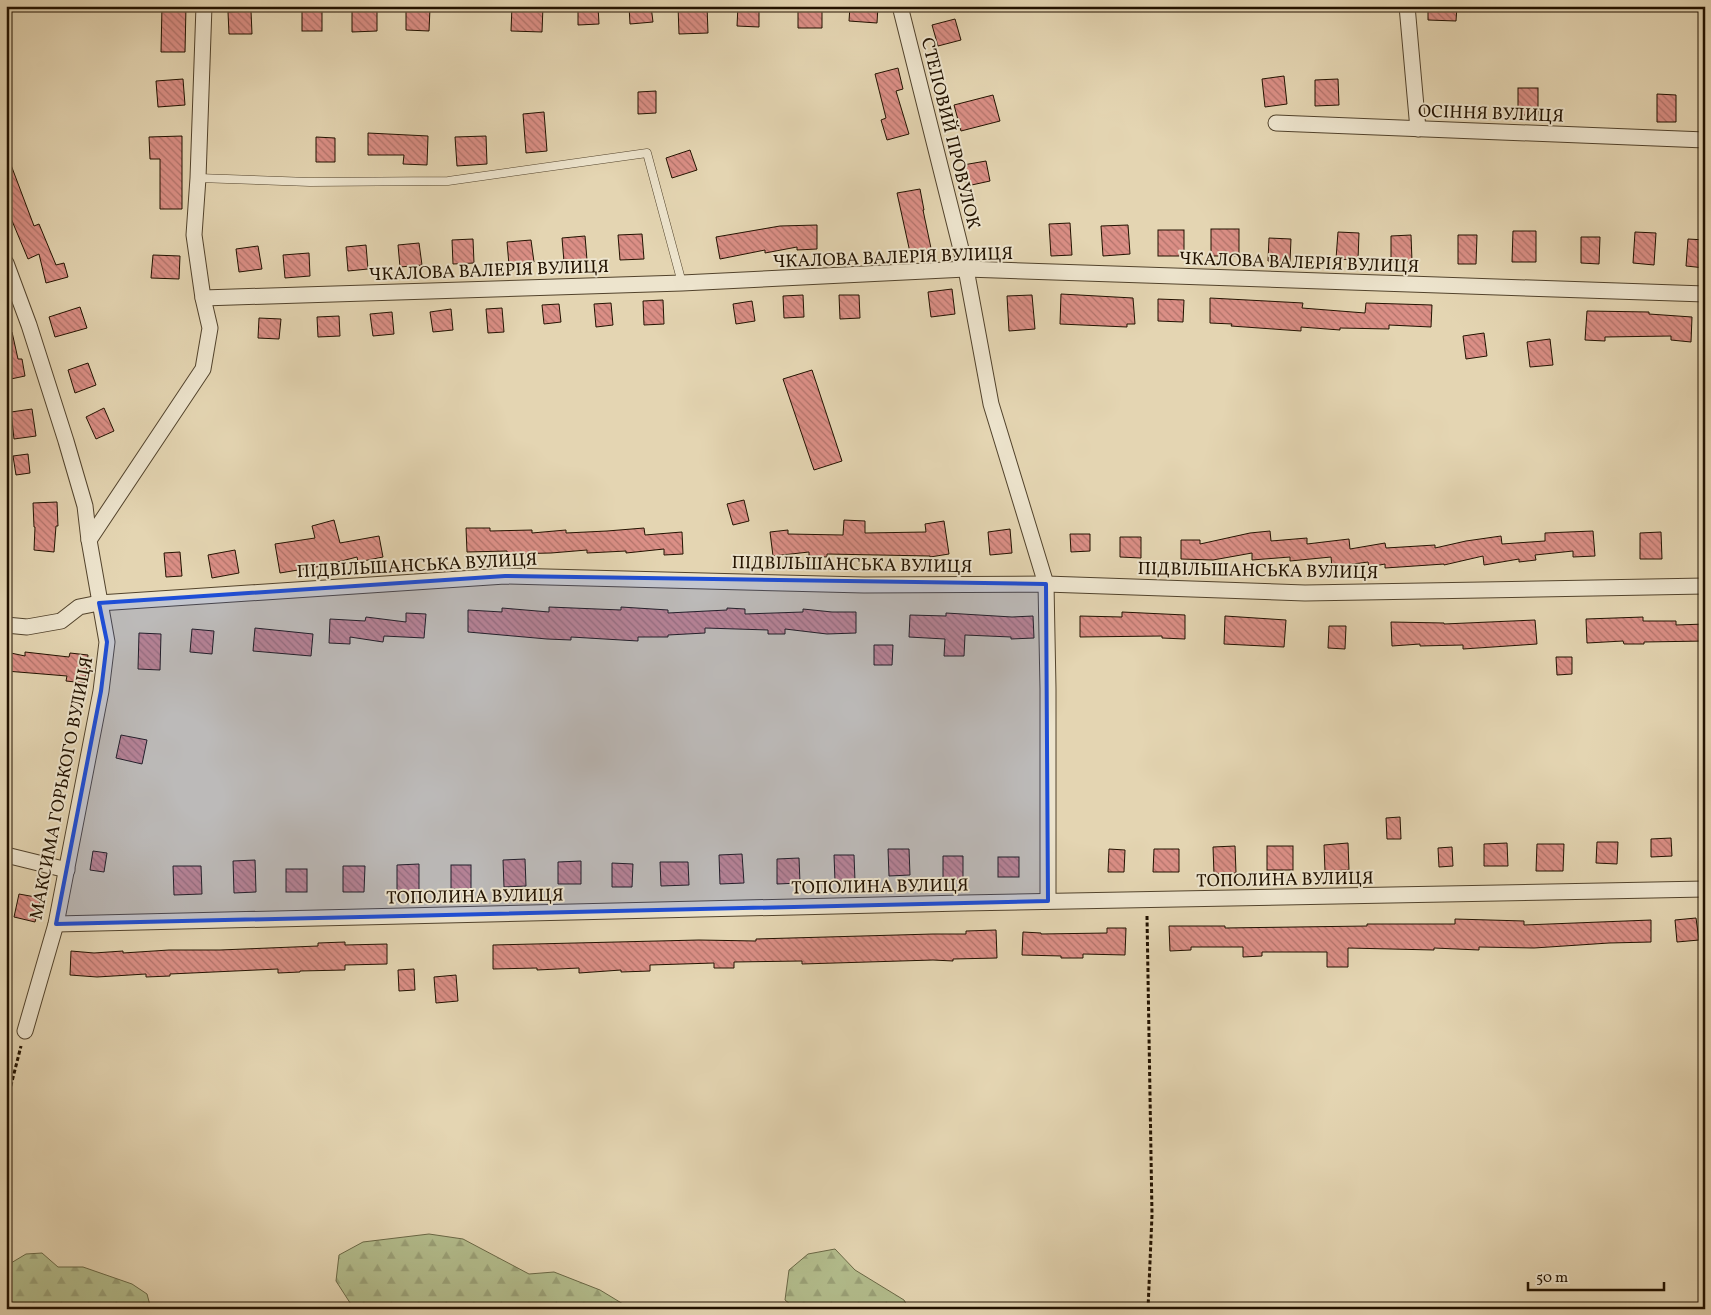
<svg xmlns="http://www.w3.org/2000/svg" width="1711" height="1315" font-family="Vollkorn,serif">
  <style>
    .forest { fill: url(#forest-firs); stroke: #6a6846 }
    .building { fill: url(#building-back-hatch); stroke: #221200 }
    .lines { fill: none; stroke-linecap: round; stroke-linejoin: round }
    .service-casing { stroke: #52432c; stroke-width: 9 }
    .minor-casing { stroke: #52432c; stroke-width: 17 }
    .path { stroke: #221200; stroke-width: 3; stroke-dasharray: 4 2.5; stroke-linecap: butt }
    .service { stroke: #ede4cd; stroke-width: 8 }
    .minor { stroke: #ede4cd; stroke-width: 15 }
    .marked { fill: #1d4ed8; fill-opacity: 0.2; stroke: #1d4ed8; stroke-width: 4; stroke-linejoin: round }
    .labels { text-anchor: middle; stroke-width: 4; stroke-linejoin: round; paint-order: stroke }
    .street-label { font-size: 18px; fill: #221200; stroke: #ede4cd }
  </style>
  <defs>
    <pattern id="forest-firs" width="22" height="20" patternUnits="userSpaceOnUse" patternTransform="scale(1.25)"><rect width="22" height="20" fill="#b3bd8d"/><path d="M5 1l3.5 6h-7zM16 11l3.5 6h-7z" fill="#9aa178"/></pattern>
    <pattern id="building-back-hatch" width="6" height="6" patternUnits="userSpaceOnUse" patternTransform="scale(1.25)"><rect width="6" height="6" fill="#db8f86"/><path d="M-1 5l2 2M0 0l6 6M5-1l2 2" fill="none" stroke="#b1736b"/></pattern>
  </defs>
  <rect width="100%" height="100%" fill="#e4d5b2"/>
  <filter id="stains"><feTurbulence type="fractalNoise" baseFrequency=".004" numOctaves="4"/><feColorMatrix values="0 0 0 0 .2 0 0 0 0 .09 0 0 0 0 .02 0 0 0 .5 -.17"/></filter>
  <radialGradient id="worn" r=".72"><stop offset=".6" stop-color="#630" stop-opacity="0"/><stop offset="1" stop-color="#630" stop-opacity=".3"/></radialGradient>
  <g class="forest">
    <polygon points="429,1234 463,1239 529,1274 554,1272 600,1290 628,1307 636,1309 354,1309 336,1281 339,1255 363,1242"/>
    <polygon points="835,1249 855,1270 904,1300 909,1309 796,1309 785,1300 789,1270 808,1254"/>
    <polygon points="42,1253 58,1267 83,1267 132,1284 147,1294 151,1309 6,1309 6,1266 26,1254"/>
  </g>
  <g class="building">
    <polygon points="162,6 186,6 185,52 161,52"/>
    <polygon points="512,6 543,6 542,32 511,31"/>
    <polygon points="578,6 598,6 599,24 578,25"/>
    <polygon points="629,6 651,6 653,22 630,24"/>
    <polygon points="678,6 707,6 708,33 679,34"/>
    <polygon points="738,6 759,6 759,27 737,26"/>
    <polygon points="798,6 822,7 822,28 798,28"/>
    <polygon points="850,6 878,6 877,23 849,21"/>
    <polygon points="1428,6 1457,6 1456,21 1428,20"/>
    <polygon points="352,8 377,8 377,31 352,32"/>
    <polygon points="406,8 430,8 429,31 406,30"/>
    <rect x="302" y="9" width="20" height="22"/>
    <polygon points="251,11 252,34 229,34 228,12"/>
    <polygon points="955,19 961,40 938,46 932,25"/>
    <polygon points="898,68 903,89 896,91 909,134 887,140 881,120 886,118 875,74"/>
    <polygon points="1284,76 1287,104 1265,107 1262,79"/>
    <polygon points="183,79 185,105 158,107 156,81"/>
    <polygon points="1338,79 1339,105 1315,106 1315,80"/>
    <rect x="1518" y="88" width="20" height="27"/>
    <polygon points="656,91 656,113 638,114 638,92"/>
    <polygon points="1657,94 1676,95 1676,122 1657,122"/>
    <polygon points="993,95 1000,121 961,131 954,105"/>
    <polygon points="544,112 547,151 526,153 523,114"/>
    <polygon points="368,133 428,136 427,165 403,164 404,155 368,155"/>
    <polygon points="182,136 182,209 160,209 160,159 150,159 149,137"/>
    <polygon points="486,136 487,164 457,166 455,137"/>
    <polygon points="316,137 335,138 335,162 316,162"/>
    <polygon points="690,150 697,170 672,178 666,158"/>
    <polygon points="6,157 8,157 34,226 39,224 56,265 64,263 68,277 46,283 39,254 28,259 10,216 6,217"/>
    <polygon points="986,161 990,181 967,186 963,165"/>
    <polygon points="920,189 924,210 923,210 932,253 911,257 897,193"/>
    <polygon points="1070,223 1072,255 1051,256 1049,224"/>
    <polygon points="817,225 817,249 797,250 797,247 765,253 765,250 720,259 716,237 780,226"/>
    <polygon points="1128,225 1130,254 1103,256 1101,226"/>
    <rect x="1211" y="229" width="28" height="27"/>
    <rect x="1158" y="230" width="26" height="26"/>
    <polygon points="1513,231 1536,231 1536,262 1512,262"/>
    <polygon points="1338,232 1359,233 1358,260 1336,259"/>
    <polygon points="1635,232 1656,233 1654,265 1633,263"/>
    <polygon points="642,234 644,259 620,260 618,235"/>
    <polygon points="1411,235 1412,261 1391,262 1391,236"/>
    <polygon points="1458,235 1477,235 1476,264 1458,264"/>
    <polygon points="585,236 587,260 564,262 562,238"/>
    <polygon points="1581,237 1600,237 1599,264 1581,263"/>
    <polygon points="1269,238 1291,239 1290,262 1268,261"/>
    <polygon points="473,239 474,263 453,264 452,240"/>
    <polygon points="1688,239 1705,240 1705,268 1686,266"/>
    <polygon points="531,240 534,262 509,265 507,242"/>
    <polygon points="419,243 422,265 400,267 398,245"/>
    <polygon points="366,245 368,269 348,271 346,247"/>
    <polygon points="258,246 262,269 239,272 236,249"/>
    <polygon points="309,253 310,276 285,278 283,255"/>
    <polygon points="153,255 180,256 179,279 151,278"/>
    <polygon points="952,289 955,314 931,317 928,292"/>
    <polygon points="1061,294 1133,298 1135,324 1127,324 1127,327 1060,324"/>
    <polygon points="803,295 804,317 784,318 783,296"/>
    <polygon points="839,295 859,295 860,318 840,319"/>
    <polygon points="1032,295 1035,329 1009,331 1007,296"/>
    <polygon points="1210,298 1303,303 1302,308 1365,313 1366,303 1432,305 1431,327 1389,325 1389,329 1340,328 1340,330 1301,327 1301,331 1231,326 1232,324 1210,323"/>
    <polygon points="1158,299 1184,300 1183,322 1158,321"/>
    <polygon points="663,300 664,324 644,325 643,301"/>
    <polygon points="752,301 755,321 736,324 733,304"/>
    <polygon points="611,303 613,325 596,327 594,304"/>
    <polygon points="559,304 561,322 544,324 542,305"/>
    <polygon points="80,307 87,328 55,337 49,317"/>
    <polygon points="502,308 504,332 488,333 486,309"/>
    <polygon points="451,309 453,330 433,332 430,312"/>
    <polygon points="1587,311 1649,312 1649,314 1692,317 1691,342 1671,340 1671,336 1605,337 1605,341 1585,340"/>
    <polygon points="392,312 394,334 373,336 370,314"/>
    <polygon points="339,316 340,336 318,337 317,317"/>
    <polygon points="259,318 281,319 279,339 258,338"/>
    <polygon points="12,332 18,359 22,359 25,376 6,380 6,333"/>
    <polygon points="1484,333 1487,356 1466,359 1463,336"/>
    <polygon points="1550,339 1553,365 1530,367 1527,342"/>
    <polygon points="88,363 96,385 75,393 68,370"/>
    <polygon points="812,370 842,461 814,470 783,379"/>
    <polygon points="104,408 114,431 96,439 86,417"/>
    <polygon points="32,409 36,436 14,439 11,412"/>
    <polygon points="28,454 30,473 16,475 13,456"/>
    <polygon points="744,500 749,521 733,525 727,504"/>
    <polygon points="57,502 58,526 56,526 54,552 34,550 35,527 34,527 33,503"/>
    <polygon points="334,520 340,543 379,536 383,557 358,562 357,557 322,566 280,573 275,544 315,538 312,526"/>
    <polygon points="844,520 865,521 865,533 926,532 925,524 944,521 949,554 930,557 930,556 827,554 827,557 809,556 809,552 773,556 770,532 788,530 788,534 843,535"/>
    <polygon points="466,528 490,528 490,531 532,530 532,533 566,530 566,533 607,531 644,528 645,535 682,532 683,554 664,555 664,549 626,553 626,551 587,553 587,550 551,553 507,554 507,551 467,552"/>
    <polygon points="1010,529 1012,553 990,555 988,532"/>
    <polygon points="1270,531 1271,541 1307,538 1307,544 1349,539 1350,549 1385,543 1386,548 1435,545 1435,548 1466,541 1501,536 1502,544 1545,541 1545,533 1593,531 1595,556 1573,557 1573,551 1535,555 1536,560 1519,562 1519,559 1484,565 1483,556 1444,565 1444,564 1385,568 1385,564 1369,567 1368,562 1332,567 1331,557 1290,561 1290,557 1252,560 1252,553 1213,560 1181,559 1181,540 1200,540 1200,544 1250,533"/>
    <polygon points="1661,532 1662,559 1640,559 1640,533"/>
    <polygon points="1070,534 1090,534 1090,551 1071,552"/>
    <polygon points="1120,537 1141,537 1141,558 1120,557"/>
    <polygon points="235,550 239,573 212,578 208,555"/>
    <polygon points="180,552 182,576 166,577 164,553"/>
    <polygon points="549,607 621,610 621,607 668,610 668,613 727,610 727,608 745,609 745,614 803,612 803,609 832,612 856,612 856,633 827,634 785,629 785,634 768,634 768,630 705,628 705,633 668,635 668,637 638,637 638,641 571,637 571,640 547,639 468,632 468,610 502,612 502,608 549,612"/>
    <polygon points="1122,612 1185,615 1185,639 1162,638 1162,636 1080,637 1080,616 1122,617"/>
    <polygon points="406,613 426,614 424,638 384,636 383,642 350,637 350,644 329,643 330,619 365,621 366,617 406,622"/>
    <polygon points="946,613 1012,617 1033,616 1034,638 1011,639 1011,637 965,635 964,656 944,656 945,639 909,637 910,615 946,616"/>
    <polygon points="1225,616 1286,620 1284,647 1224,644"/>
    <polygon points="1643,617 1643,621 1676,621 1676,625 1705,624 1705,641 1644,642 1644,644 1624,644 1623,641 1587,643 1586,619"/>
    <polygon points="1535,620 1537,644 1463,649 1463,645 1420,646 1420,644 1392,646 1391,622 1444,623 1444,624"/>
    <polygon points="1329,626 1346,626 1345,649 1328,648"/>
    <polygon points="255,628 313,634 311,656 253,651"/>
    <polygon points="192,629 214,631 212,654 190,652"/>
    <polygon points="139,633 161,634 160,670 138,669"/>
    <polygon points="874,645 893,645 892,665 874,665"/>
    <polygon points="6,652 25,656 25,652 69,657 70,653 88,655 85,683 66,681 67,676 6,671"/>
    <polygon points="1556,657 1572,657 1572,674 1557,675"/>
    <polygon points="121,735 147,740 142,764 116,758"/>
    <polygon points="1400,817 1401,839 1387,839 1386,818"/>
    <polygon points="1671,838 1672,856 1651,857 1651,839"/>
    <polygon points="1597,842 1618,842 1617,864 1596,863"/>
    <polygon points="1348,843 1349,870 1325,871 1324,845"/>
    <polygon points="1507,843 1508,866 1484,866 1484,844"/>
    <polygon points="1537,844 1564,844 1563,871 1536,871"/>
    <polygon points="1235,846 1236,873 1214,874 1213,847"/>
    <rect x="1267" y="846" width="26" height="24"/>
    <polygon points="1452,847 1453,866 1439,867 1438,848"/>
    <polygon points="888,849 909,849 910,875 889,876"/>
    <polygon points="1109,849 1125,850 1124,872 1108,872"/>
    <polygon points="1154,849 1179,849 1179,872 1153,872"/>
    <polygon points="93,851 107,853 104,872 90,870"/>
    <polygon points="742,854 744,883 720,884 719,855"/>
    <polygon points="834,855 854,855 855,881 835,881"/>
    <polygon points="943,856 963,856 963,880 943,881"/>
    <rect x="998" y="857" width="21" height="20"/>
    <polygon points="799,858 800,883 777,884 777,859"/>
    <polygon points="525,859 526,886 504,887 503,860"/>
    <polygon points="255,860 256,892 234,893 233,861"/>
    <polygon points="581,861 581,884 558,884 558,862"/>
    <polygon points="660,862 688,862 689,885 661,886"/>
    <polygon points="612,863 633,864 632,887 612,887"/>
    <polygon points="419,864 419,891 397,892 397,865"/>
    <rect x="451" y="865" width="20" height="24"/>
    <polygon points="173,866 201,866 202,894 174,895"/>
    <polygon points="343,866 365,866 364,892 343,892"/>
    <rect x="286" y="869" width="21" height="23"/>
    <polygon points="19,894 41,898 35,922 14,917"/>
    <polygon points="1696,918 1699,940 1677,942 1675,920"/>
    <polygon points="1455,919 1524,921 1524,925 1651,920 1651,942 1609,943 1534,948 1479,947 1479,950 1434,948 1434,950 1348,948 1348,967 1327,967 1327,952 1262,952 1262,956 1243,957 1243,947 1191,947 1191,950 1170,951 1169,926 1225,926 1225,928 1367,926 1367,924 1455,924"/>
    <polygon points="1107,928 1126,928 1125,955 1083,954 1083,958 1061,958 1061,956 1022,955 1023,932 1041,933 1041,934 1107,933"/>
    <polygon points="996,930 997,958 953,959 953,961 933,960 802,964 802,961 734,962 734,968 714,968 714,963 650,965 650,971 621,972 621,970 579,973 579,968 537,970 537,968 493,969 493,945 699,940 756,941 756,939 933,934 966,934 966,931"/>
    <polygon points="345,942 345,945 387,944 387,964 345,965 345,970 300,971 300,972 278,973 278,969 170,974 170,976 146,977 146,974 97,977 70,975 71,951 94,953 123,951 123,953 169,950 220,950 318,946 318,943"/>
    <polygon points="414,969 415,990 399,991 398,970"/>
    <polygon points="456,975 458,1001 436,1003 434,977"/>
  </g>
  <g class="lines">
    <defs>
      <polyline id="service" points="198,178 310,182 448,181 647,153 682,283"/>
      <g id="minor">
        <polyline points="900,6 966,269 991,404 1046,584 1048,689 1048,901"/>
        <polyline points="1407,6 1418,129"/>
        <polyline points="1276,123 1705,140"/>
        <polyline points="6,263 29,325 66,441 85,506 89,540 107,642 101,691 56,924 25,1031"/>
        <polyline points="203,298 682,283 966,269 1705,294"/>
        <polyline points="89,540 203,369 210,328 203,298 194,235 198,178 204,6"/>
        <polyline points="6,625 27,627 61,621 79,607 99,603 505,576 864,585 1046,584 1305,593 1705,586"/>
        <polyline points="6,855 67,870"/>
        <polyline points="56,924 963,903 1705,889"/>
      </g>
    </defs>
    <use href="#service" class="service-casing"/>
    <use href="#minor" class="minor-casing"/>
    <g class="path">
      <polyline points="1147,916 1152,1215 1148,1309"/>
      <polyline points="6,1105 21,1046"/>
      <polyline points="6,1125 10,1126 6,1137"/>
    </g>
    <use href="#service" class="service"/>
    <use href="#minor" class="minor"/>
  </g>
  <path class="marked" d="M505,576l541,8 2,317 -992,23 45,-233 6,-49 -8,-39z"/>
  <g class="labels">
    <g class="street-label">
      <text transform="translate(1491 113) rotate(2)" y="6">ОСІННЯ ВУЛИЦЯ</text>
      <text transform="translate(951 133) rotate(76)" y="6">СТЕПОВИЙ ПРОВУЛОК</text>
      <text transform="translate(893 257) rotate(-2)" y="6">ЧКАЛОВА ВАЛЕРІЯ ВУЛИЦЯ</text>
      <text transform="translate(1299 262) rotate(2)" y="6">ЧКАЛОВА ВАЛЕРІЯ ВУЛИЦЯ</text>
      <text transform="translate(489 270) rotate(-2)" y="6">ЧКАЛОВА ВАЛЕРІЯ ВУЛИЦЯ</text>
      <text transform="translate(852 564) rotate(1)" y="6">ПІДВІЛЬШАНСЬКА ВУЛИЦЯ</text>
      <text transform="translate(417 565) rotate(-3)" y="6">ПІДВІЛЬШАНСЬКА ВУЛИЦЯ</text>
      <text transform="translate(1258 570) rotate(1)" y="6">ПІДВІЛЬШАНСЬКА ВУЛИЦЯ</text>
      <text transform="translate(61 788) rotate(-79)" y="6">МАКСИМА ГОРЬКОГО ВУЛИЦЯ</text>
      <text transform="translate(1285 879) rotate(-1)" y="6">ТОПОЛИНА ВУЛИЦЯ</text>
      <text transform="translate(880 886) rotate(-1)" y="6">ТОПОЛИНА ВУЛИЦЯ</text>
      <text transform="translate(475 896) rotate(-1)" y="6">ТОПОЛИНА ВУЛИЦЯ</text>
    </g>
  </g>
  <rect width="1711" height="1315" fill="none" stroke="#e4d5b2" stroke-width="25"/>
  <rect x="8" y="8" width="1696" height="1300" fill="none" stroke="#221200" stroke-width="2.5"/>
  <rect x="12" y="12" width="1686" height="1290" fill="none" stroke="#221200"/>
  <path d="M1528 1282v8h136v-8" fill="none" stroke="#221200" stroke-width="2.5"/>
  <text x="1536" y="1282" font-size="15" fill="#221200" stroke="#ede4cd" stroke-width="4" paint-order="stroke">50 m</text>
  <rect width="100%" height="100%" filter="url(#stains)"/>
  <rect width="100%" height="100%" fill="url(#worn)"/>
</svg>
